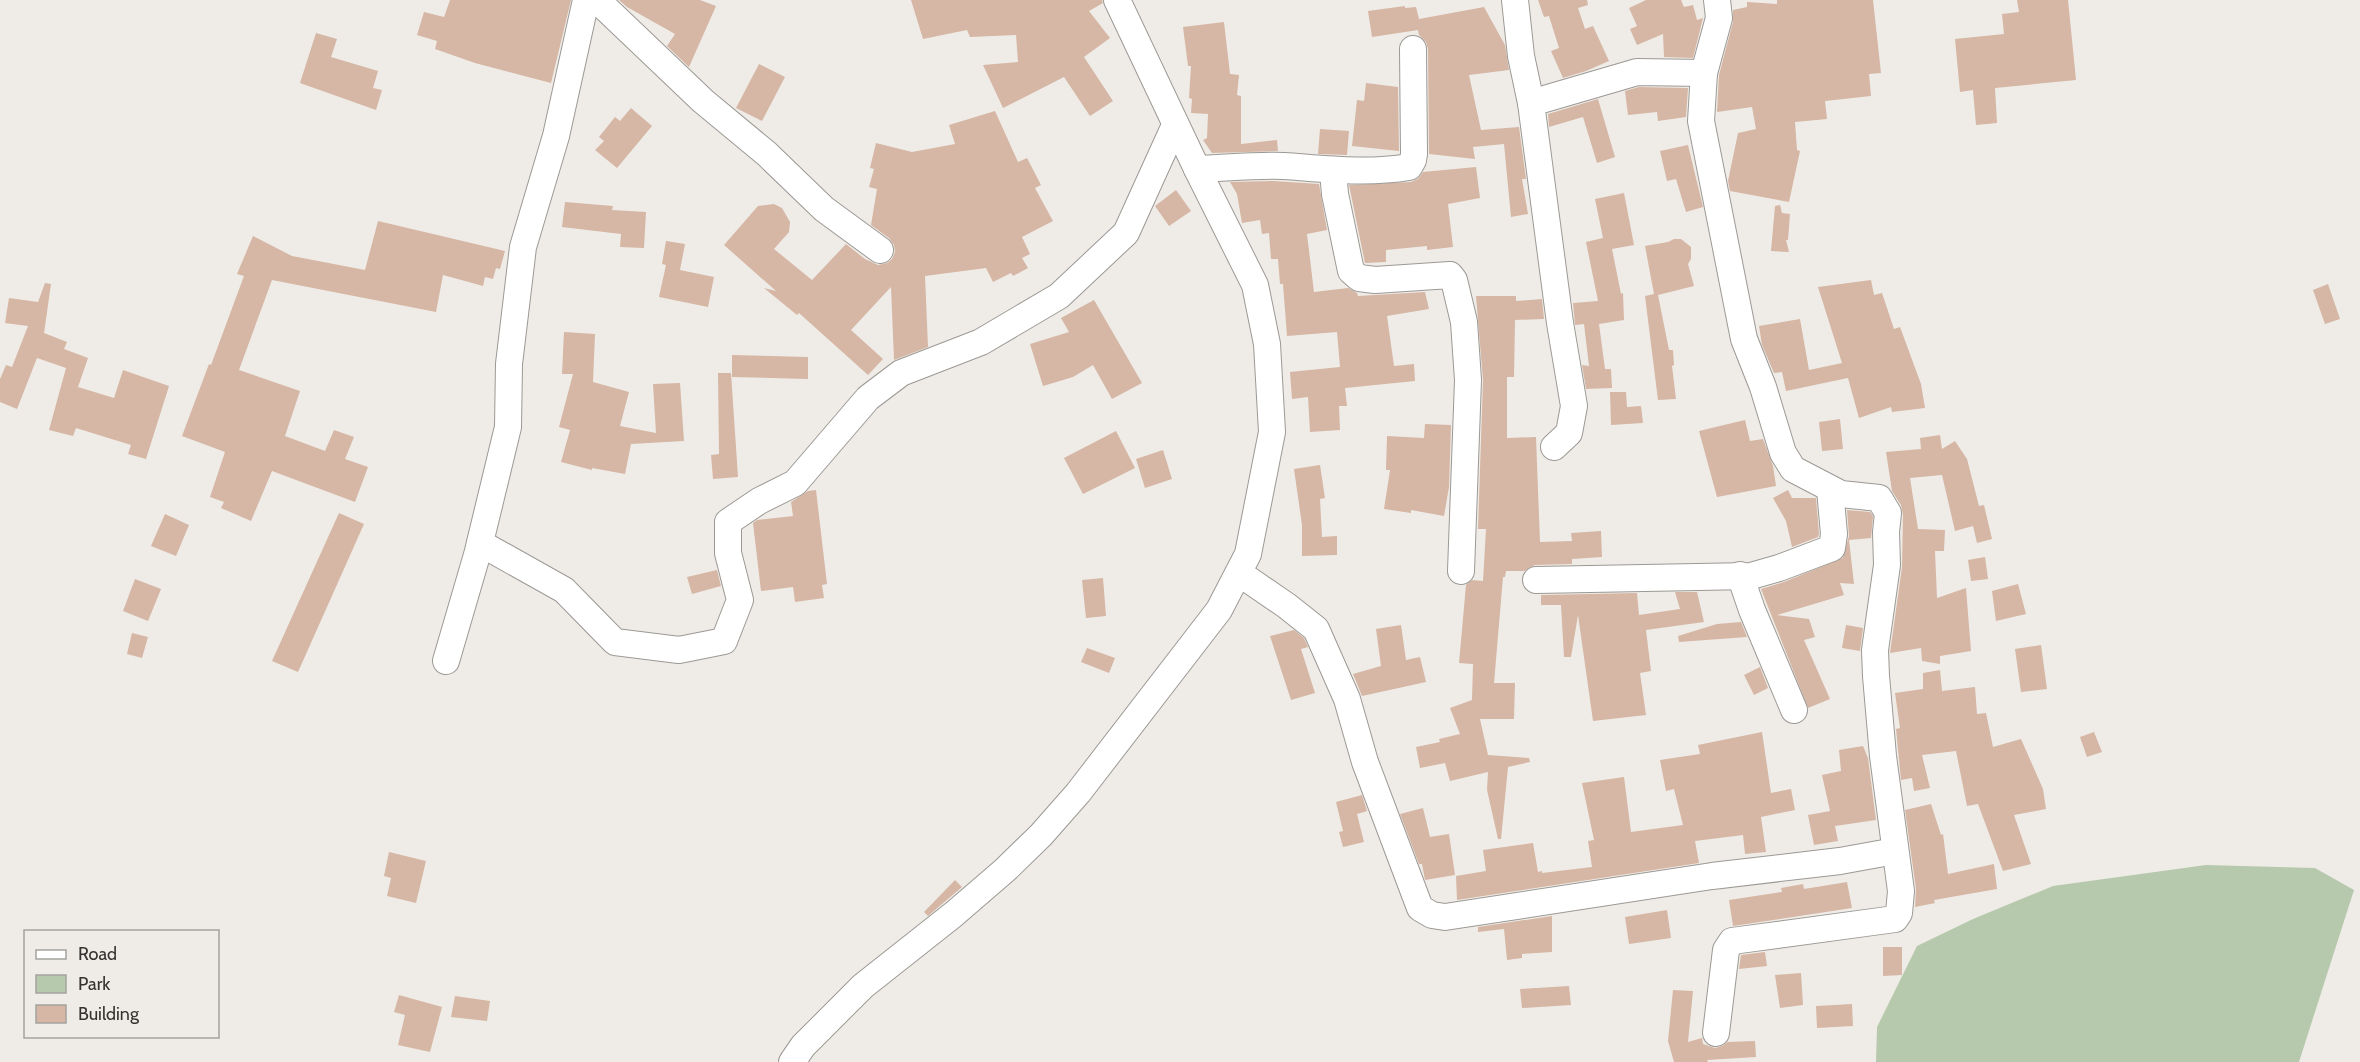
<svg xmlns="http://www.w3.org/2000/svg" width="2360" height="1062" font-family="Cabin,sans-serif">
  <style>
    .green { fill: #b7c9ad }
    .building { fill: #d6b6a4 }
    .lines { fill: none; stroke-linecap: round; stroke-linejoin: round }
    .minor-casing { stroke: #9c9995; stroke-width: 28 }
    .minor { stroke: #fff; stroke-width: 26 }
  </style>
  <rect width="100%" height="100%" fill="#efece7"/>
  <polygon class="green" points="2206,865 2315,868 2354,890 2299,1062 1876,1062 1877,1027 1917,946 1973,919 2053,886"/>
  <g class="building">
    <polygon points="450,0 571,0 551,83 475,63 435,49 437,41 417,35 424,12 444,17"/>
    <polygon points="619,0 700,0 716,6 689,67 667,46 675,34 627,7"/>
    <polygon points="911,0 1102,0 1103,3 1089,11 1110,38 1084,57 1113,101 1090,116 1064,77 1003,108 983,65 1018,62 1016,35 970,37 967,30 923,39"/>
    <polygon points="1538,0 1587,0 1588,5 1578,8 1585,29 1593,26 1609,61 1586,71 1563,78 1551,51 1559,48 1549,16 1544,17"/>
    <polygon points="1646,0 1681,0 1684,7 1693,5 1697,20 1703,18 1693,58 1664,57 1663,34 1637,45 1630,29 1637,26 1629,8"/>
    <polygon points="1777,0 1873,0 1881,73 1869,74 1871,96 1825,101 1827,119 1795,122 1797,150 1800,151 1789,202 1730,191 1728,181 1738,133 1756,129 1752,107 1717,112 1719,75 1733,22 1733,10 1747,7 1747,2 1777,4"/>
    <polygon points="2017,0 2068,0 2076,80 1995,88 1997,123 1976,125 1973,90 1960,92 1955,39 2004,34 2002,14 2019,12"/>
    <polygon points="1405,6 1405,8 1416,7 1419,19 1484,7 1505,45 1509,70 1469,75 1481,130 1519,127 1526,179 1522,179 1528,214 1511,217 1504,144 1473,147 1475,159 1429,154 1428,49 1426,42 1419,35 1418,30 1372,37 1368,11"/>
    <polygon points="1224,22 1230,74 1239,75 1237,95 1241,96 1241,144 1277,140 1278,151 1212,153 1203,140 1207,138 1208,114 1191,113 1192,99 1189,98 1191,66 1188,66 1183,27"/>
    <polygon points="316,33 337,39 331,57 378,71 373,88 382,90 376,110 300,83"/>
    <polygon points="759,64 785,77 762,121 736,108"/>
    <polygon points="1366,83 1398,87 1399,151 1352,146 1357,100 1364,101"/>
    <polygon points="1639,87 1688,88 1686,117 1658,121 1657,112 1628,115 1625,91"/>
    <polygon points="1598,99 1615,157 1597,163 1583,117 1549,127 1548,114"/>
    <polygon points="631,108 652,126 617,168 595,150 604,141 599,137 615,117 620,121"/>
    <polygon points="995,111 1018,162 1027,158 1041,185 1035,188 1053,221 1022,237 1030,254 1022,258 1028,268 1013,276 1011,273 993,282 986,268 925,276 928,347 894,360 891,287 851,330 883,359 868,375 799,313 797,315 764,288 776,291 724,245 758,206 774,204 782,208 790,222 789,232 774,249 812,280 846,244 865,259 878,265 887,263 892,259 895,252 894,245 889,238 871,225 877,189 869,187 874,169 870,168 876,143 912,152 955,144 949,125"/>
    <polygon points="1320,129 1349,131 1347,155 1318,154"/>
    <polygon points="1688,145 1703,207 1686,212 1676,179 1667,181 1660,151"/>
    <polygon points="1476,167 1480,198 1448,204 1453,247 1427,250 1427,246 1386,250 1386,262 1365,263 1349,185 1411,182 1418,179 1423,172"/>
    <polygon points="1273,181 1319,184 1327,230 1307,234 1314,292 1348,288 1357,293 1358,296 1425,292 1429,309 1387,316 1394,366 1414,364 1415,381 1345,388 1347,406 1339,406 1340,430 1310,432 1308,397 1292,399 1290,372 1340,367 1337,332 1287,336 1283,284 1280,284 1278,259 1271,259 1269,233 1262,234 1260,220 1242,223 1237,194 1230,182"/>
    <polygon points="1176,190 1191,211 1169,226 1155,206"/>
    <polygon points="1624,193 1634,245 1612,249 1621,294 1623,293 1624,320 1599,324 1605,369 1611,369 1612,388 1586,389 1582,365 1589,366 1584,324 1575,325 1573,303 1598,301 1586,242 1603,238 1595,199"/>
    <polygon points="565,202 613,206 612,210 646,212 644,248 620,247 621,234 562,227"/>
    <polygon points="1780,205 1782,213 1790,214 1788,240 1786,240 1789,252 1771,251 1775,206"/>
    <polygon points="378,221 505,251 500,269 496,268 493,279 485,277 483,286 443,275 436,312 272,280 239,370 300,391 285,436 325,451 334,430 354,437 345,459 368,467 355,502 272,471 251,521 221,508 224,502 210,497 225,452 182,436 209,364 211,365 244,276 237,274 253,236 292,256 365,270"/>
    <polygon points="1674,239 1681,239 1691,247 1691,259 1688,264 1694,286 1658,295 1669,350 1673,350 1674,365 1672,366 1676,399 1658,400 1645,296 1654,294 1645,246 1668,242"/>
    <polygon points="666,241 685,244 680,270 714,277 708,307 659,297 666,265 662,264"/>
    <polygon points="1871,280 1874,295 1882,293 1894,329 1900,327 1921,384 1925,408 1892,412 1891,407 1859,418 1848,378 1786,391 1782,372 1774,373 1762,345 1759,326 1800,319 1809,370 1842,363 1818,287"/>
    <polygon points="45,283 51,284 44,333 67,342 64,349 88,358 78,387 114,398 123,370 169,386 146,459 128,454 131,445 76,428 73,436 49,430 66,368 37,358 17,409 0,402 0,379 6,365 12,367 28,326 5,323 9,298 38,302"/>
    <polygon points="2328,284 2340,319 2325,324 2313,290"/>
    <polygon points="1476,296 1516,296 1516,301 1542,299 1544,319 1515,320 1514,377 1507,377 1507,438 1536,437 1540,542 1572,541 1571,533 1601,531 1602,557 1572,559 1572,564 1535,565 1524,571 1506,571 1505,577 1503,577 1494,683 1515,683 1514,719 1480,719 1488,755 1529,758 1530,762 1508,767 1501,839 1498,839 1487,790 1488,772 1450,781 1445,763 1420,768 1416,747 1440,742 1439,739 1460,734 1450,708 1472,700 1473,664 1459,663 1466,585 1472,580 1483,581 1486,529 1478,529 1483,380"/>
    <polygon points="1094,300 1142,383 1112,399 1093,365 1073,377 1043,386 1030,344 1069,332 1061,318"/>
    <polygon points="564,332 595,334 593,382 629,392 620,426 656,433 653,384 680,383 684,441 631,444 625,474 592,468 592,470 561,462 570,430 559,427 573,374 562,374"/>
    <polygon points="732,355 808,357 808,379 732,377"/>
    <polygon points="718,373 731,373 738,477 713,479 711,455 719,454"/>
    <polygon points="1610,392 1626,392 1627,407 1641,406 1643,423 1611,425"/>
    <polygon points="1840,419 1843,449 1822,451 1819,422"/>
    <polygon points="1745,420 1750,441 1763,439 1773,466 1776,486 1717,497 1699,431"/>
    <polygon points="1425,424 1451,425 1449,487 1444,516 1411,510 1411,513 1384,509 1390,470 1386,470 1387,436 1424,438"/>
    <polygon points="1116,431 1135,468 1083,494 1064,458"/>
    <polygon points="1940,435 1942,449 1955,441 1967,459 1979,506 1984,505 1992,539 1977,543 1973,526 1955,531 1942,475 1910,478 1918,529 1945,530 1944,551 1935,551 1937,598 1966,588 1971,651 1940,656 1940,664 1922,661 1921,648 1890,653 1902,567 1903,515 1901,505 1892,491 1886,452 1921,449 1920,438"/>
    <polygon points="1163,450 1172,479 1145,488 1136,459"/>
    <polygon points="1320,465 1325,498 1320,499 1322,537 1337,536 1337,555 1302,556 1302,525 1294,469"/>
    <polygon points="816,490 827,584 822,585 824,598 795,602 793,587 761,591 753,523 757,520 793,516 791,502 808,491"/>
    <polygon points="1788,490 1792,498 1816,498 1819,534 1818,537 1792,547 1786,521 1773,498"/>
    <polygon points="1847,510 1870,512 1873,516 1871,538 1849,540 1854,584 1840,583 1844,595 1777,615 1809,619 1815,637 1804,640 1830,699 1808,708 1761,589 1784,582 1843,558 1849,536"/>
    <polygon points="339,513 364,524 298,672 272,661"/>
    <polygon points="165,514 189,525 176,556 151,546"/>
    <polygon points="1985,557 1988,579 1971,581 1968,560"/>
    <polygon points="717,570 721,586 692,594 687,577"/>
    <polygon points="1103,578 1106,616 1086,618 1082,580"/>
    <polygon points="135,579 161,589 148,621 123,611"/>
    <polygon points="2018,584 2026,614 1996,621 1992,591"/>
    <polygon points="1675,592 1697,592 1704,622 1646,630 1651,671 1640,673 1646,715 1593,721 1578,615 1571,657 1564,657 1561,605 1541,605 1541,595 1637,593 1639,615 1680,609"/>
    <polygon points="1741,622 1747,637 1679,642 1678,636 1717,624"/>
    <polygon points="1401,625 1406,660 1420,657 1426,682 1362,696 1353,674 1381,666 1376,629"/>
    <polygon points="1846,625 1863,628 1860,651 1842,648"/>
    <polygon points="1294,630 1304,638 1308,647 1301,649 1315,693 1291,700 1270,636"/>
    <polygon points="132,633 148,637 142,658 127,654"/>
    <polygon points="2041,645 2047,689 2021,692 2015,649"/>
    <polygon points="1087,648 1115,658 1109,673 1081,662"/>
    <polygon points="1760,667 1768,688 1754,695 1744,675"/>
    <polygon points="1940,670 1942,691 1975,687 1977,714 1986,713 1993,747 2021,739 2043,789 2046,809 2014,815 2031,864 2003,871 1978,804 1967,806 1956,751 1922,755 1930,788 1914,791 1912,778 1901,780 1896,729 1900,728 1895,693 1923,689 1923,673"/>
    <polygon points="1762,732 1771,793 1791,789 1795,810 1761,817 1766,852 1745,854 1743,835 1695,841 1699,863 1457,900 1456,876 1486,871 1483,850 1533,843 1538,872 1542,871 1542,873 1592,867 1588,841 1594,840 1582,783 1624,777 1631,832 1683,825 1674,789 1666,791 1660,760 1700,754 1698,745"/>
    <polygon points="2094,732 2102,752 2087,757 2080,737"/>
    <polygon points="1863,746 1868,758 1876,820 1835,826 1838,841 1814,845 1808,815 1830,811 1822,775 1841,771 1839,750"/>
    <polygon points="1362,795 1367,811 1357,814 1364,842 1343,847 1339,832 1343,831 1336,802"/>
    <polygon points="1931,804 1941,835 1943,834 1948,874 1994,864 1997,889 1934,900 1935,903 1915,907 1916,889 1905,810"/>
    <polygon points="1423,808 1430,837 1449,834 1455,875 1425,880 1422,864 1419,864 1400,814"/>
    <polygon points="389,852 426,861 416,903 387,896 391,878 384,876"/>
    <polygon points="955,880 962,887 928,916 924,912"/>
    <polygon points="1847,882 1852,908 1733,926 1729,900 1782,892 1781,888 1803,884 1804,889"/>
    <polygon points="1667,910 1671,938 1629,944 1625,917"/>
    <polygon points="1552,916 1552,952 1522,954 1522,958 1507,960 1504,929 1478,932 1478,927"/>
    <polygon points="1883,947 1902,947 1902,975 1883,976"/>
    <polygon points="1765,952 1767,966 1739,969 1741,955"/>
    <polygon points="1801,973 1803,1005 1780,1008 1775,975"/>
    <polygon points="1569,986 1571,1005 1522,1008 1520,989"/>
    <polygon points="1673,990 1693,991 1688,1042 1702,1038 1703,1044 1715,1048 1722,1046 1728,1042 1755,1041 1756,1057 1707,1060 1708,1062 1674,1062 1668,1041"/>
    <polygon points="399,995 442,1007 430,1052 398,1045 405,1015 394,1012"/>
    <polygon points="455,996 490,1001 487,1021 451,1017"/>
    <polygon points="1852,1004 1853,1026 1817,1028 1816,1006"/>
  </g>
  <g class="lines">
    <defs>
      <g id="minor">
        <polyline points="597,0 703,101 767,154 824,209 880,250"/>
        <polyline points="1515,0 1521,56 1531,103"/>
        <path d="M1197,169c29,-1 58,-4 87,-3 43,3 82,8 125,1l4,-7 1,-6 -1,-105"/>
        <polyline points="1333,171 1335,194 1351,271 1359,278 1375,280 1450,275 1454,280 1464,322 1468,380 1461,571"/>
        <polyline points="1554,447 1569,433 1574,406 1560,323 1531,103 1637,72 1704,73"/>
        <polyline points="480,543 564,590 615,642 679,650 724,641 740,600 728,553 728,522 759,501 795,483 868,398 901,373 981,342 1059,296 1126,233 1175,125"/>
        <polyline points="1239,573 1287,606 1316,629 1347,699 1365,762 1420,908 1432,915 1445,917 1712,876 1840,861 1895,851"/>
        <polyline points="1740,575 1752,610 1794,710"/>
        <polyline points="1536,580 1751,576 1779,568 1832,548 1834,534 1830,489"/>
        <polyline points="446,661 477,555 508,427 509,364 523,247 556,136 586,0"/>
        <polyline points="1716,1033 1726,950 1732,941 1895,919 1899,913 1901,891 1883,756 1876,676 1875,650 1887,565 1886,532 1888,513 1879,498 1841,494 1793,469 1783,453 1763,387 1744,339 1701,121 1704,73 1719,18 1717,0"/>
        <polyline points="792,1062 803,1046 863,986 954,914 1005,870 1041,835 1078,793 1219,610 1248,554 1272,432 1267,344 1255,285 1197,169 1117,0"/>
      </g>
    </defs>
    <use href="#minor" class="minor-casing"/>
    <use href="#minor" class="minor"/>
  </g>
  <rect x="24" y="930" width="195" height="108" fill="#efece7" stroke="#a4a29e" stroke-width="1.5"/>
  <rect x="36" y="950" width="30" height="9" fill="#ffffff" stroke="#a4a29e" stroke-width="1.5"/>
  <text x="78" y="960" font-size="18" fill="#343331">Road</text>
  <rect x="36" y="975" width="30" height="18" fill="#b7c9ad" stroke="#a4a29e" stroke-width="1.5"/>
  <text x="78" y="990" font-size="18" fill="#343331">Park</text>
  <rect x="36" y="1005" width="30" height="18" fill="#d6b6a4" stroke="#a4a29e" stroke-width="1.5"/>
  <text x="78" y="1020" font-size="18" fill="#343331">Building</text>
</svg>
